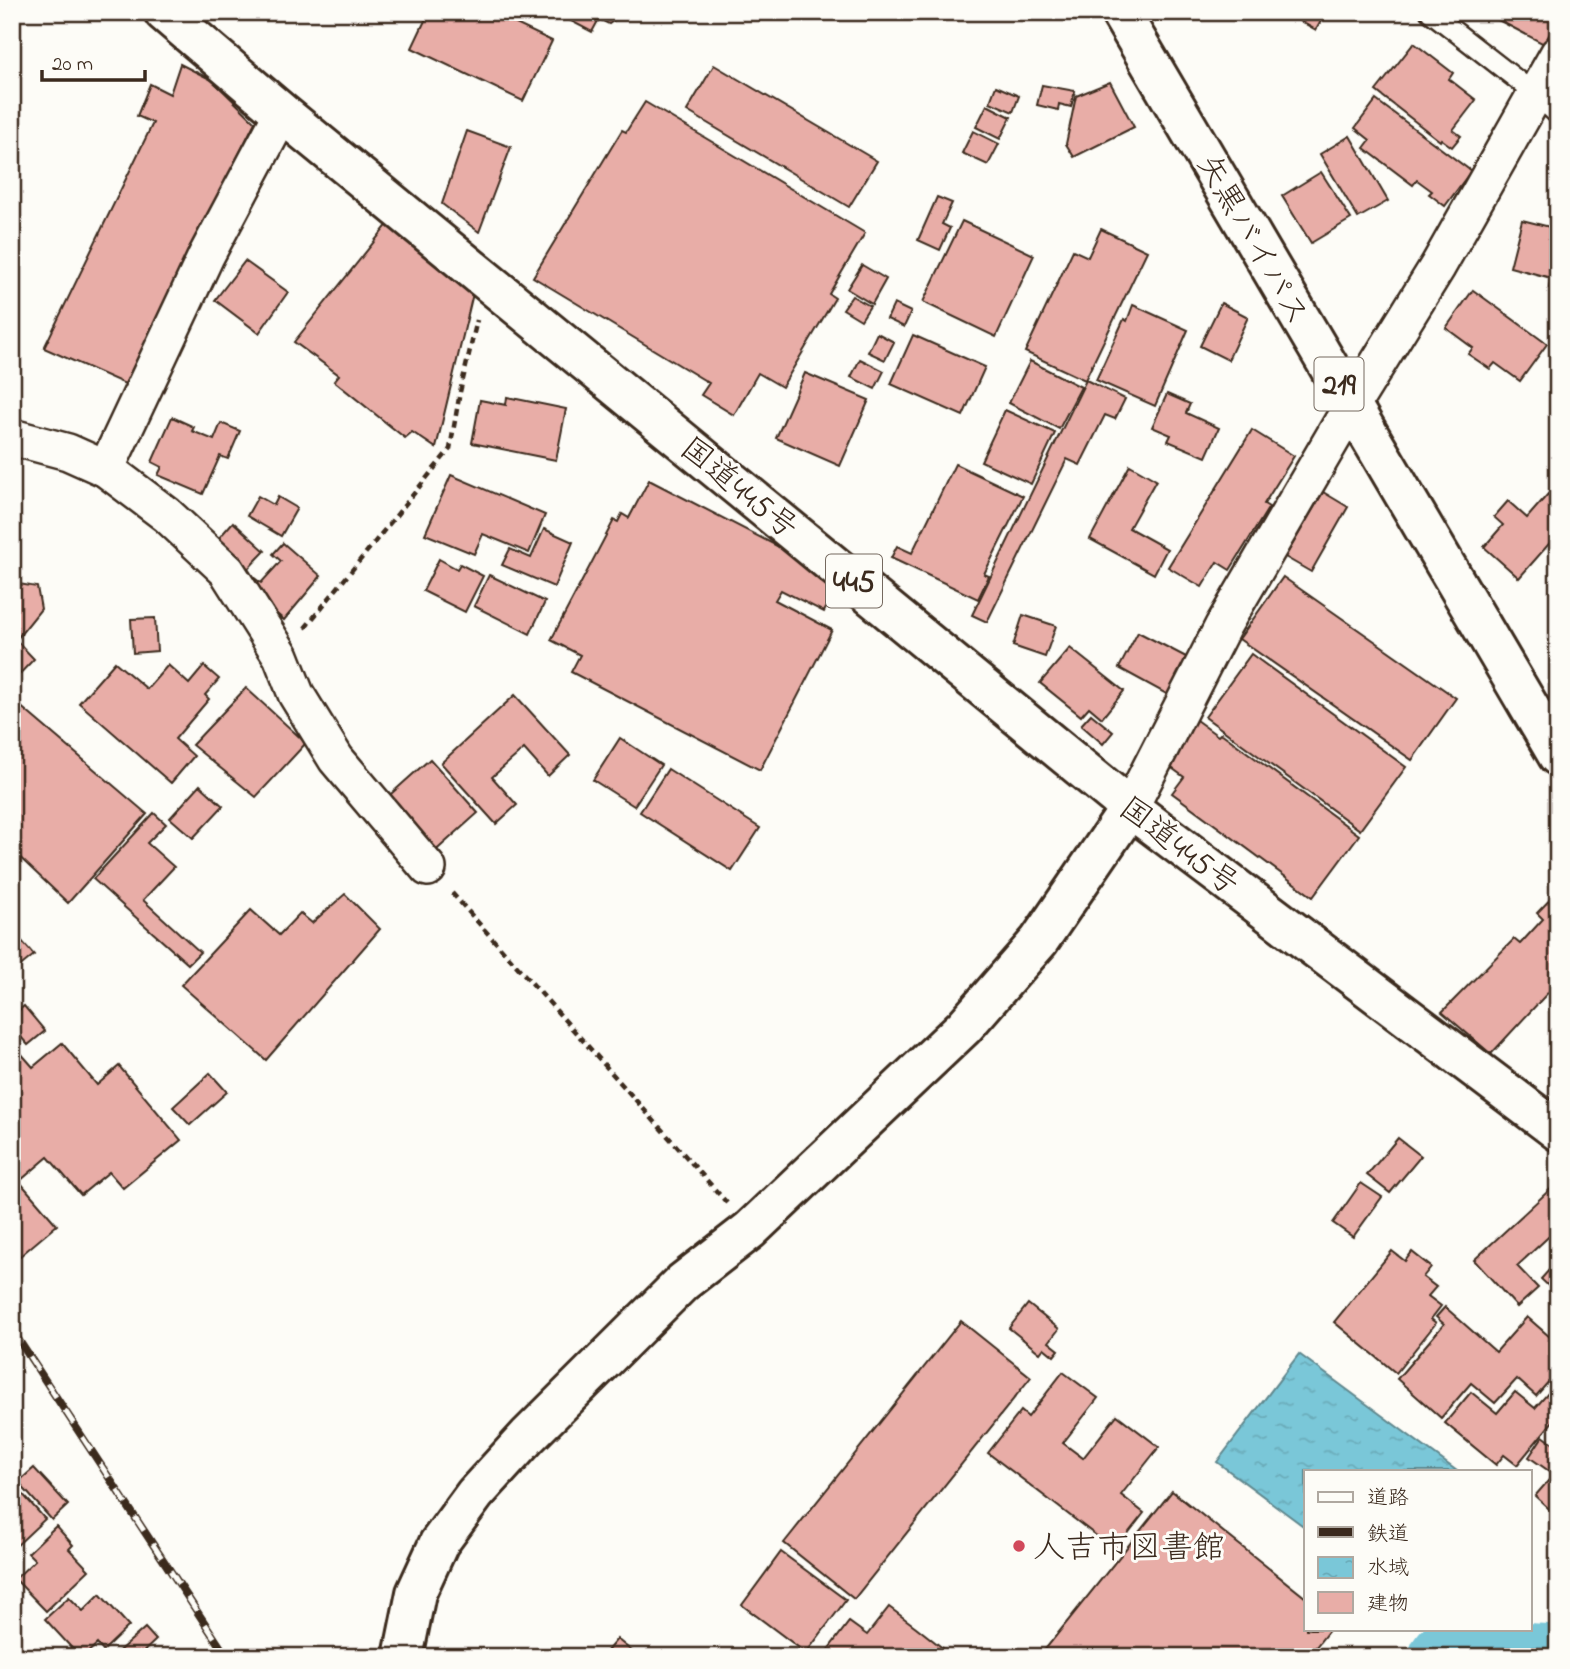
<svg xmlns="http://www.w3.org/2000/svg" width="1570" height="1669" font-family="'Indie Flower','Klee One',sans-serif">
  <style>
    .water { fill: url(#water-ripples); stroke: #61888e; stroke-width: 2 }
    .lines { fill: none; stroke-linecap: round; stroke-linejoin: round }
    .river { stroke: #7ac7d8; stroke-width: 63 }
    .building { fill: #e8ada7; stroke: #3b2a1e; stroke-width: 2 }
    .service-casing { stroke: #3b2a1e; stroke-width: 23 }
    .minor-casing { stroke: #3b2a1e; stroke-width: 40 }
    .tertiary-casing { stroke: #3b2a1e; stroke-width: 44 }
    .trunk-casing { stroke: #3b2a1e; stroke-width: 44 }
    .path { stroke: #3b2a1e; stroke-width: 4.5; stroke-dasharray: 7 5; stroke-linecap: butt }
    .service { stroke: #fdfcf7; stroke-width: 18 }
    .minor { stroke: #fdfcf7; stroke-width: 35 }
    .tertiary { stroke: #fdfcf7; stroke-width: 38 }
    .trunk { stroke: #fdfcf7; stroke-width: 38 }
    .rail-casing { stroke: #3b2a1e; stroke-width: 8 }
    .rail { stroke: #fdfcf7; stroke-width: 5; stroke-dasharray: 16; stroke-linecap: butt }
    .poi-dot { fill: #d1495b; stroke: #fdfcf7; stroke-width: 2.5 }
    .labels { text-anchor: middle; stroke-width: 6; stroke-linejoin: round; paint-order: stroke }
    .shield { fill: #fdfcf7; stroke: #75695f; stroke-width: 2 }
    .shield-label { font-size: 30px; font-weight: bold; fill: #3b2a1e }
    .street-label { font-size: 32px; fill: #3b2a1e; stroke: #fdfcf7 }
    .poi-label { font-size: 32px; fill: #3b2a1e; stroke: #fdfcf7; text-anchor: start }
  </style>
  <defs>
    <pattern id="water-ripples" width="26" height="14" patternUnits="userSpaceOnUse" patternTransform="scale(1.75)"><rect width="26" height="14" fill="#7ac7d8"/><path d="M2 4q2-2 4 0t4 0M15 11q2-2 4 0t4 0" fill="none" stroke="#6aabb9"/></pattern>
  </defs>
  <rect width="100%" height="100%" fill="#fdfcf7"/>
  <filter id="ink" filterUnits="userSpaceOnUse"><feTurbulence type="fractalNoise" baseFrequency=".0143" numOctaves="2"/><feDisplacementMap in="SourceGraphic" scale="14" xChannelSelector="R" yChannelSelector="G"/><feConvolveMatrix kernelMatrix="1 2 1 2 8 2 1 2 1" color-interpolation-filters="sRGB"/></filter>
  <g filter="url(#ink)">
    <polygon class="water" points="1299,1354 1457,1471 1306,1471 1306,1528 1217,1462"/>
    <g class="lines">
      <polyline class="river" points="1440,1657 1445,1651 1558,1656"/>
    </g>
    <g class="building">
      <polygon points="429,12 491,12 552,41 523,101 412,48"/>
      <polygon points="554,12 625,12 609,24 599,19 592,32"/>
      <polygon points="1284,12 1326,12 1316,30"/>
      <polygon points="1483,12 1558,12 1558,19 1544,44"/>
      <polygon points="1414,43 1453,73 1449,79 1476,100 1453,130 1461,136 1452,147 1441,139 1440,141 1376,91"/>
      <polygon points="180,64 212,80 255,122 125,384 44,348 153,123 137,116 150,84 170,94"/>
      <polygon points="714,65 877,161 849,207 687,111"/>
      <polygon points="1110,82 1134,127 1074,157 1066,144 1076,96"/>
      <polygon points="1042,85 1075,91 1071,107 1059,104 1058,110 1037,105"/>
      <polygon points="996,86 1019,96 1013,112 990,102"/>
      <polygon points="1376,100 1471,171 1445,206 1429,194 1432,191 1417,180 1413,185 1364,148 1370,140 1355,128"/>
      <polygon points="645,102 865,233 829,294 835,298 782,387 758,373 734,415 701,395 709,383 533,277 622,130 626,132"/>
      <polygon points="987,105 1011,117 1000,139 976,127"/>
      <polygon points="467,131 511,147 479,232 442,204"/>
      <polygon points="973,131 999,144 988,165 962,153"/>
      <polygon points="1350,136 1388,201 1358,218 1320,154"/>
      <polygon points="1321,172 1351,219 1311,243 1282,196"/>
      <polygon points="937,197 952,203 942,224 950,228 940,250 918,240"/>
      <polygon points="393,218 476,281 436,448 412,432 405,438 334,381 339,375 294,342"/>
      <polygon points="1522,220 1558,229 1558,290 1549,288 1551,278 1510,267"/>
      <polygon points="962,221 1034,255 996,337 923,302"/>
      <polygon points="1101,229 1147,251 1085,380 1025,352 1073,250 1088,257"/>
      <polygon points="245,261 288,292 259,333 215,300"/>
      <polygon points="862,265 886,279 872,304 847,289"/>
      <polygon points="1473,290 1547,344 1520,381 1495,363 1490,369 1468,354 1473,348 1446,328"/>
      <polygon points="852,296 870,306 861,320 843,309"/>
      <polygon points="1221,303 1248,317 1228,360 1200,346"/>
      <polygon points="894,304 911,312 904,327 887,319"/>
      <polygon points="1133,305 1188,330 1155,406 1096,380 1124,319 1127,321"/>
      <polygon points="877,333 894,342 885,360 868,352"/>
      <polygon points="913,335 985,367 963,416 891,384"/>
      <polygon points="860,359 884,371 875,389 851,377"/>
      <polygon points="1030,361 1081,387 1059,429 1009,403"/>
      <polygon points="805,373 869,400 840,466 776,438"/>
      <polygon points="1086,380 1125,399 1115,419 1105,415 1080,465 1067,459 987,622 972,615"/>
      <polygon points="1167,394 1190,404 1186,413 1219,428 1206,457 1168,441 1171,435 1152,427"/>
      <polygon points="507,397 566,409 556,460 472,443 480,400 506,405"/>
      <polygon points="1005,410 1055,433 1031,484 981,461"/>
      <polygon points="172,417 194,427 192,431 214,440 221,423 240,431 228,459 220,456 203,494 158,475 162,467 152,462"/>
      <polygon points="1252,430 1294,456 1264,504 1269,507 1230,570 1217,562 1202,587 1168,567"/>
      <polygon points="955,464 1023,496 984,574 989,576 978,599 891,558 897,546 912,553"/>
      <polygon points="1130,465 1156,480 1129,528 1167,549 1154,574 1090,539"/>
      <polygon points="451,475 545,515 529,553 483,534 474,554 425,534"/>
      <polygon points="649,480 841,579 824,612 781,590 775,600 832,630 760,770 571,672 580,655 551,640 614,520 618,522 622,514 629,518"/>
      <polygon points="1323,492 1348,507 1311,572 1285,557"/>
      <polygon points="1548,494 1558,503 1558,524 1552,531 1556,536 1519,578 1484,547 1503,525 1494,517 1508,501 1527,518"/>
      <polygon points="258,496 274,505 278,497 297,508 281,536 247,516"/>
      <polygon points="233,522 265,551 242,575 211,547"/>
      <polygon points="544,529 573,542 554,587 502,565 510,549 531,558"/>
      <polygon points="283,543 321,576 284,620 245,587 253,577 261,583 281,561 273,554"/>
      <polygon points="439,559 457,569 460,564 483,576 465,612 423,591"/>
      <polygon points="489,575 545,602 530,634 474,606"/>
      <polygon points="1283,577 1456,698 1412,760 1239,639"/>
      <polygon points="13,583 37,587 41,609 16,640 34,659 12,682"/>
      <polygon points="1023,615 1056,626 1045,657 1013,646"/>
      <polygon points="155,618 157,651 133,653 131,619"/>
      <polygon points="1138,632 1190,659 1170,696 1119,668"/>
      <polygon points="1070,648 1124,691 1102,718 1089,707 1081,716 1040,683"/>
      <polygon points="1251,654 1406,767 1360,830 1205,717"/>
      <polygon points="115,662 147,689 168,665 189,684 204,666 219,679 205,695 209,699 175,739 194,756 171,783 79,703"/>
      <polygon points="246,688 306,743 256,797 192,745"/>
      <polygon points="515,695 570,755 548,776 524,749 492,777 517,805 496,824 441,763"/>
      <polygon points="12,699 147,814 68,903 12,850"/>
      <polygon points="1091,714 1113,732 1103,744 1081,725"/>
      <polygon points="1196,720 1218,736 1221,733 1359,835 1313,897 1172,793 1184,777 1165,763"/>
      <polygon points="620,738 661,765 634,806 593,780"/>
      <polygon points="430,759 478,813 431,855 383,801"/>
      <polygon points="668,769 760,828 732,871 640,812"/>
      <polygon points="200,785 223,806 193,838 170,818"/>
      <polygon points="154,813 166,824 147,843 174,867 143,900 200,952 188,964 93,879"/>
      <polygon points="1558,891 1558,987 1555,985 1491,1054 1442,1012 1514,939 1520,944 1543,919 1537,913"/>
      <polygon points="345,894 380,929 266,1060 181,985 251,910 279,935 300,913 312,923"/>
      <polygon points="12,930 34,955 12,973"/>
      <polygon points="24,1006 45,1031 28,1045 12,1027 12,1016"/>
      <polygon points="12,1043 33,1067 62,1043 97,1085 119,1066 181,1140 123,1188 109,1172 81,1195 48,1157 21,1180 12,1170"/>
      <polygon points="210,1073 227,1092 190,1125 173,1107"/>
      <polygon points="1398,1138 1421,1156 1390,1193 1367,1175"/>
      <polygon points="13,1174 57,1225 19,1257 12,1250"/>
      <polygon points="1558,1182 1558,1228 1517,1266 1538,1288 1517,1307 1474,1260"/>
      <polygon points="1361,1183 1382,1197 1353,1237 1333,1223"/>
      <polygon points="1392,1251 1405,1261 1412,1252 1431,1267 1423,1277 1436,1287 1428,1296 1441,1306 1431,1319 1436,1323 1396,1373 1334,1322"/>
      <polygon points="1558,1260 1558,1295 1541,1279"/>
      <polygon points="1028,1304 1059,1329 1049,1342 1059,1350 1054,1356 1044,1348 1040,1353 1009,1328"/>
      <polygon points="1445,1307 1496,1352 1527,1317 1558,1344 1558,1371 1536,1396 1517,1379 1495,1403 1471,1383 1441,1418 1397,1379 1444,1324 1436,1317"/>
      <polygon points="961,1321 1031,1377 854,1599 784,1543"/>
      <polygon points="1063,1372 1098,1398 1063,1443 1083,1458 1117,1415 1159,1447 1121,1495 1144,1513 1115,1550 988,1453 1021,1411 1028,1417"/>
      <polygon points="1471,1392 1497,1413 1515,1392 1535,1408 1549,1392 1558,1399 1558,1415 1517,1465 1504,1455 1496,1465 1445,1423"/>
      <polygon points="1543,1436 1558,1447 1558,1467 1556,1469 1552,1466 1549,1471 1529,1457"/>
      <polygon points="34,1468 68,1505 52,1520 18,1482"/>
      <polygon points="1554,1474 1558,1477 1558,1517 1535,1496"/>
      <polygon points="20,1491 45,1519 12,1550 12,1498"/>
      <polygon points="1172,1491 1306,1598 1306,1629 1330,1629 1308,1657 1039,1657"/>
      <polygon points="56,1526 73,1545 69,1549 89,1570 46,1611 15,1579 35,1560 28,1553"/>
      <polygon points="781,1552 846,1600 806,1653 742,1605"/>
      <polygon points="100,1594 129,1626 103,1651 97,1644 83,1657 80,1657 45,1619 69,1597 83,1611"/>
      <polygon points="889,1607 916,1627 954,1657 835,1657 827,1651 849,1622 867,1635"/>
      <polygon points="145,1628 156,1640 138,1657 112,1657"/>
      <polygon points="617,1639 639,1657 602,1657"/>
    </g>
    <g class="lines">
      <defs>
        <polyline id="service" points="1430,12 1534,93 1558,115"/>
        <g id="minor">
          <polyline points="12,437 68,452 106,469 167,515 227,571 281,656 296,694 336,759 428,868"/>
          <polyline points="106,469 206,256 282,113"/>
          <polyline points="1130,808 1223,626 1352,405 1438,266 1558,54"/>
        </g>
        <polyline id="tertiary" points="403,1657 416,1593 439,1543 475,1494 528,1436 683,1282 750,1230 964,1027 1039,941 1130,808"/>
        <g id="trunk">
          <polyline points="164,12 282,113 1130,808 1558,1131"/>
          <polyline points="1120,12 1558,756"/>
        </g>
      </defs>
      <use href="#service" class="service-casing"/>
      <use href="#minor" class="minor-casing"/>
      <use href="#tertiary" class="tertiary-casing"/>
      <use href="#trunk" class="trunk-casing"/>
      <g class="path">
        <polyline points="305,628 450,449 460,392 477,320"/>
        <polyline points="452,893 727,1203"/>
      </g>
      <use href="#service" class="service"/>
      <use href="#minor" class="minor"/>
      <use href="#tertiary" class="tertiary"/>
      <use href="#trunk" class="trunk"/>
      <defs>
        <polyline id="rail" points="12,1330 227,1657"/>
      </defs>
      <use href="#rail" class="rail-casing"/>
      <use href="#rail" class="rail"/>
    </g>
  </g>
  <circle class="poi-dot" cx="1019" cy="1546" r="7"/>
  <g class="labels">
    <g class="shield">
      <rect x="1314.5" y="357.5" width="49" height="53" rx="5"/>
      <rect x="826" y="554.5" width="56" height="53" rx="5"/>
    </g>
    <g class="shield-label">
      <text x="1339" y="394">219</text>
      <text x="854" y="591">445</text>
    </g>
    <g class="street-label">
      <text transform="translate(1254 239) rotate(60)" y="11">矢黒バイパス</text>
      <text transform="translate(740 487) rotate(39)" y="11">国道445号</text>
      <text transform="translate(1180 845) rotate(37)" y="11">国道445号</text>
    </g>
    <g class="poi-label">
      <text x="1033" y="1557">人吉市図書館</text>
    </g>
  </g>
  <rect width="1570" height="1669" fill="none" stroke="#fdfcf7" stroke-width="42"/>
  <rect x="21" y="21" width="1528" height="1627" fill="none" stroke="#3b2a1e" stroke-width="2.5" filter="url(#ink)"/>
  <rect x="1304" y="1470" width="228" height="161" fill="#fdfcf7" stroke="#afa8a0" stroke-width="2"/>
  <rect x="1318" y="1492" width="35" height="10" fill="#fdfcf7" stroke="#afa8a0" stroke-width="2"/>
  <text x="1367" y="1504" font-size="21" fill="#3b2a1e">道路</text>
  <rect x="1318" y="1527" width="35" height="10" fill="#3b2a1e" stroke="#afa8a0" stroke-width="2"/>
  <text x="1367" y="1540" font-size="21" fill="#3b2a1e">鉄道</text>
  <rect x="1318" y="1557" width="35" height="21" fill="url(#water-ripples)" stroke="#afa8a0" stroke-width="2"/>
  <text x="1367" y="1574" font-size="21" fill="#3b2a1e">水域</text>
  <rect x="1318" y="1592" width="35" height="21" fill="#e8ada7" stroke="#afa8a0" stroke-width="2"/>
  <text x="1367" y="1610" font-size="21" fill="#3b2a1e">建物</text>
  <path d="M42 70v10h103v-10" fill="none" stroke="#3b2a1e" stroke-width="3.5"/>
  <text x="52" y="70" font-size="21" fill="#3b2a1e" stroke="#fdfcf7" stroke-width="5" paint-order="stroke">20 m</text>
</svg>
